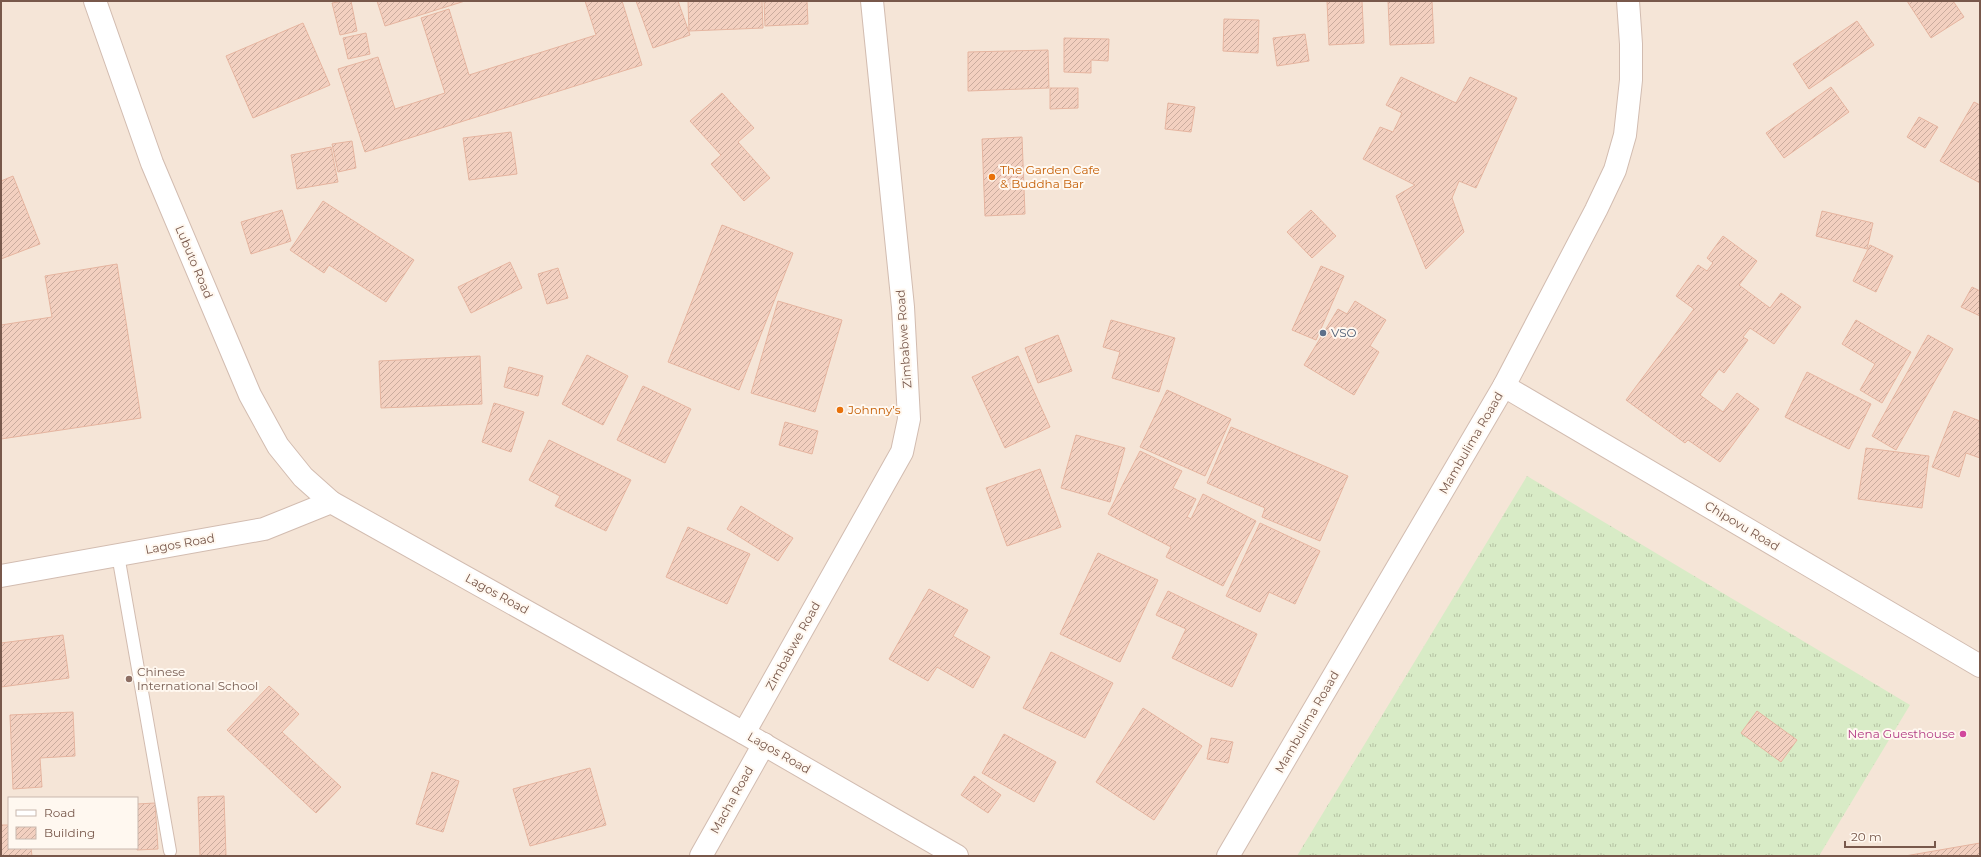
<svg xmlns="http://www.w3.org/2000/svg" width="1981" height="857" font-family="Montserrat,sans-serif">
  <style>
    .residential { fill: #f5e5d7; fill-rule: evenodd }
    .grass { fill: url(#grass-tufts) }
    .building { fill: url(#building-hatch); stroke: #e6b5a0 }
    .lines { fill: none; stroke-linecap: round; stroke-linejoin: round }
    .service-casing { stroke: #d2bcb0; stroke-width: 14 }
    .minor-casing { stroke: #d2bcb0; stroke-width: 24 }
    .service { stroke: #fff; stroke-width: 12 }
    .minor { stroke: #fff; stroke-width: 22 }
    .food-dot { fill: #e8710a; stroke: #fff8f0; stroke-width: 1.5 }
    .service-dot { fill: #5c6f8a; stroke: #fff8f0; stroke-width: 1.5 }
    .education-dot { fill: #8d6e63; stroke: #fff8f0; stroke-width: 1.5 }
    .hotel-dot { fill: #d1479c; stroke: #fff8f0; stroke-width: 1.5 }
    .labels { text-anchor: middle; stroke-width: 4; stroke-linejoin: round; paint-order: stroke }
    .food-label { font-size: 12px; fill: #c56008; stroke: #fff8f0; text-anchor: start }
    .street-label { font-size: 12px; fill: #78584b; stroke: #fff8f0 }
    .service-label { font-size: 12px; fill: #4e5e75; stroke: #fff8f0; text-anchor: start }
    .education-label { font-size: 12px; fill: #785e54; stroke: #fff8f0; text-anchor: start }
    .hotel-label { font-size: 12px; fill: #b23c85; stroke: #fff8f0; text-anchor: end }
  </style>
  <defs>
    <pattern id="grass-tufts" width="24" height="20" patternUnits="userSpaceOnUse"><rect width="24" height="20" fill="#d8ebc6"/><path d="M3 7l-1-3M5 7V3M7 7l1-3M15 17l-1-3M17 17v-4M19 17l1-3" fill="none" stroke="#b4c1a3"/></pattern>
    <pattern id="building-hatch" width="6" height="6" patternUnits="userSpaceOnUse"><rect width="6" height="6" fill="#f3d0c0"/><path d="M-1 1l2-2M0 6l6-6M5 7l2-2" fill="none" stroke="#caac9e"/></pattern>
  </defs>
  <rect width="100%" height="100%" fill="#fdf3e9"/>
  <path class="residential" d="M1,1h1979v855h-1979zM9,798h128v50h-128z"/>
  <polygon class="grass" points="1527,476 1910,705 1819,856 1297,856"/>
  <g class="building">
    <polygon points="343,1 351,1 357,31 340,35 332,3"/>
    <polygon points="377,1 465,1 385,26"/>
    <polygon points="585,1 622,1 642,65 365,152 338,69 378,57 395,109 445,93 421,18 449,9 469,75 596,35"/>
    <polygon points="636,1 678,1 690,35 653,48"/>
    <polygon points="688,1 762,1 763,28 689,31"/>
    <polygon points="764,1 807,1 808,24 765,26"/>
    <polygon points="1327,1 1362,1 1364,43 1329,45"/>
    <polygon points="1388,1 1432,1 1434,43 1390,45"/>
    <polygon points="1907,1 1953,1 1964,17 1931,38"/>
    <polygon points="1224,19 1259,20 1258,53 1223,51"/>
    <polygon points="1857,21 1874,45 1809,89 1793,64"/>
    <polygon points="303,23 330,85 253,118 226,56"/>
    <polygon points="366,33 370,54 348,59 343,38"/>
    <polygon points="1305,34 1309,61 1277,66 1273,38"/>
    <polygon points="1064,38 1109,39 1108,61 1091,60 1091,73 1064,72"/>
    <polygon points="1048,50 1049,88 968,91 968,52"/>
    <polygon points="1401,77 1456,103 1470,77 1517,98 1476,188 1459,181 1452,198 1464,232 1426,269 1396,196 1415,185 1363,159 1380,127 1393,132 1402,113 1386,105"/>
    <polygon points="1831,87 1849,112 1784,158 1766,133"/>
    <polygon points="1050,88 1078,88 1078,108 1050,109"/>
    <polygon points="722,93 754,128 738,142 770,178 744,201 711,164 721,155 690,121"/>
    <polygon points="1974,102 1980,105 1980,183 1940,161"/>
    <polygon points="1168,103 1195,107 1191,132 1165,129"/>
    <polygon points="1919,117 1938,127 1925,148 1907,137"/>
    <polygon points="511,132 517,174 469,180 463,138"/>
    <polygon points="1022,137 1025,214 985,216 982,139"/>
    <polygon points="352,141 356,168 338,172 332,144"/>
    <polygon points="331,147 338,182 297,189 291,155"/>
    <polygon points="13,176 40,244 1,259 1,181"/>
    <polygon points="323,201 414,260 386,302 329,265 324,273 290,250"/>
    <polygon points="282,210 291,241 251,254 241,222"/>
    <polygon points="1311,210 1336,236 1312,258 1287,232"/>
    <polygon points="1822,211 1873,223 1867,249 1816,236"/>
    <polygon points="722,225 793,253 739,390 668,362"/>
    <polygon points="1723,236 1757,261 1739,285 1770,308 1781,293 1801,307 1774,344 1750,328 1743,337 1748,340 1724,373 1719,369 1700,395 1723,412 1737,393 1759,409 1720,462 1688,440 1685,443 1626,400 1694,309 1676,296 1698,265 1707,271 1713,263 1707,258"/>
    <polygon points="1870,245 1893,256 1876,292 1853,281"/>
    <polygon points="510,262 522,288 471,313 458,287"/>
    <polygon points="117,264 141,418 1,439 1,325 52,317 45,276"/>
    <polygon points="1321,266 1344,276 1316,340 1292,330"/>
    <polygon points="558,268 568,298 547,304 538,274"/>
    <polygon points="1972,287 1980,291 1980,316 1961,307"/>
    <polygon points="778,301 842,320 815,412 751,393"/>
    <polygon points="1355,301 1386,320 1370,346 1379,352 1354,395 1304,365 1338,309 1347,314"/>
    <polygon points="1111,320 1175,338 1159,392 1112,378 1120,352 1103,347"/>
    <polygon points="1856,320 1911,352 1882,403 1860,390 1875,364 1842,344"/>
    <polygon points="1058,335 1072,371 1038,383 1025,348"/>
    <polygon points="1928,335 1953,349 1896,450 1872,436"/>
    <polygon points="587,355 628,376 603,425 562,404"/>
    <polygon points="480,356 482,404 381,408 379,361"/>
    <polygon points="1018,356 1050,427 1005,448 972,377"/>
    <polygon points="509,367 543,376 538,396 504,387"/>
    <polygon points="1807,372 1871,404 1849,449 1785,417"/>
    <polygon points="643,386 691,409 665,463 617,440"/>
    <polygon points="1167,390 1231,419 1205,476 1140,447"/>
    <polygon points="494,403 524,412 511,452 482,442"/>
    <polygon points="1954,411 1980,421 1980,458 1966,453 1959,477 1932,467"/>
    <polygon points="785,422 818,431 812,454 779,445"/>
    <polygon points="1231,427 1348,476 1320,541 1262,517 1265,508 1207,483"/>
    <polygon points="1076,435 1125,448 1110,502 1061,488"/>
    <polygon points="549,440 631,480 606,531 555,506 560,496 529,480"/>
    <polygon points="1866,448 1929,456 1922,508 1858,499"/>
    <polygon points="1140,451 1182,471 1173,488 1196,499 1187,517 1191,519 1203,494 1256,521 1223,586 1166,557 1171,547 1108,514"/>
    <polygon points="1040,469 1061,527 1007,546 986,488"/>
    <polygon points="741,506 793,538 778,561 727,529"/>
    <polygon points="1260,523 1320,551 1295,604 1269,592 1260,612 1226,596"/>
    <polygon points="688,527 750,554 727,604 666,577"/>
    <polygon points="1098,553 1158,580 1120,662 1060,634"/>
    <polygon points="929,589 968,610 953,636 990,657 973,688 937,667 928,681 889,659"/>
    <polygon points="1168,591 1257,634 1232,687 1172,658 1186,629 1156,615"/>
    <polygon points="63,635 69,678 1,687 1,643"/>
    <polygon points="1051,652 1113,683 1085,738 1023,708"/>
    <polygon points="269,686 299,714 282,732 341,787 316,813 227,730"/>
    <polygon points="1143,708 1202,746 1154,820 1096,782"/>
    <polygon points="1757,711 1797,740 1781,762 1741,733"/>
    <polygon points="73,712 75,756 40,758 42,787 13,789 10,715"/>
    <polygon points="1004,734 1056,762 1034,802 982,773"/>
    <polygon points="1211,738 1233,742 1228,763 1207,759"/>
    <polygon points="590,768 606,825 530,846 513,789"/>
    <polygon points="432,772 459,781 443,832 416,824"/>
    <polygon points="974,776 1001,795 988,813 961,795"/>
    <polygon points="224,796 226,856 200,856 198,797"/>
    <polygon points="155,803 158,849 137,850 137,804"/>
    <polygon points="1,825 9,825 9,848 31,848 32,856 1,856"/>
    <polygon points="1980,843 1980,856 1905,856"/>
  </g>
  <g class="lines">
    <defs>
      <polyline id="service" points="118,555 170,851"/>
      <g id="minor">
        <polyline points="95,1 152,163 250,395 278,446 303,477 331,502"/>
        <polyline points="1504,386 1980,666"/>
        <polyline points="1,576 264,529 331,502 744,733 957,856"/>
        <polyline points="744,733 902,452 909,419 903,307 872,1"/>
        <polyline points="701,856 764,744"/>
        <polyline points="1228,856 1504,386 1596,210 1615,170 1625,135 1631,80 1631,44 1628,1"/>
      </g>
    </defs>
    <use href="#service" class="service-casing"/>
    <use href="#minor" class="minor-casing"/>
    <use href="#service" class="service"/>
    <use href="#minor" class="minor"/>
  </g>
  <g class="food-dot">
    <circle cx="992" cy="177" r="4"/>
    <circle cx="840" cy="410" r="4"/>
  </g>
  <circle class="service-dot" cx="1323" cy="333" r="4"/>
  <circle class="education-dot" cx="129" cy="679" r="4"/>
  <circle class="hotel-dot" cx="1963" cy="734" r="4"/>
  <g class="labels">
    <g class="food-label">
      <text x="1000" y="174">The Garden Cafe<tspan x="1000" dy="14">&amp; Buddha Bar</tspan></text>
      <text x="848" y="414">Johnny’s</text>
    </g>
    <g class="street-label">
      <text transform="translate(194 262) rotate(67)" y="4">Lubuto Road</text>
      <text transform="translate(904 339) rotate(-94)" y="4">Zimbabwe Road</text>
      <text transform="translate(1471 443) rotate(-60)" y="4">Mambulima Roaad</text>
      <text transform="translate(1742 526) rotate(31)" y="4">Chipovu Road</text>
      <text transform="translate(180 544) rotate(-10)" y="4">Lagos Road</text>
      <text transform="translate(497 594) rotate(29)" y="4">Lagos Road</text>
      <text transform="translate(793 646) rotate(-61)" y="4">Zimbabwe Road</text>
      <text transform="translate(1307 722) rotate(-60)" y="4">Mambulima Roaad</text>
      <text transform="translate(779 753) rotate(30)" y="4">Lagos Road</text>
      <text transform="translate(732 800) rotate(-61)" y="4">Macha Road</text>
    </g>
    <g class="service-label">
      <text x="1331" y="337">VSO</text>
    </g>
    <g class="education-label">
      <text x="137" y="676">Chinese<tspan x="137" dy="14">International School</tspan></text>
    </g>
    <g class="hotel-label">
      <text x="1955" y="738">Nena Guesthouse</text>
    </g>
  </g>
  <rect width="1981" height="857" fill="none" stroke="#78584b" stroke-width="4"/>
  <rect x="8" y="797" width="130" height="52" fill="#fff8f0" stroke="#c9b8ae"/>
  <rect x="16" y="810" width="20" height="6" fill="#ffffff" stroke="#c9b8ae"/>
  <text x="44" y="817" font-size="12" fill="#78584b">Road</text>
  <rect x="16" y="827" width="20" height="12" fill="url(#building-hatch)" stroke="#c9b8ae"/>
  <text x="44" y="837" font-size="12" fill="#78584b">Building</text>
  <path d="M1845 841v6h90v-6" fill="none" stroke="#78584b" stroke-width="2"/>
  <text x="1851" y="841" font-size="12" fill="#78584b" stroke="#fff8f0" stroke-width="3" paint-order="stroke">20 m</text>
</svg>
